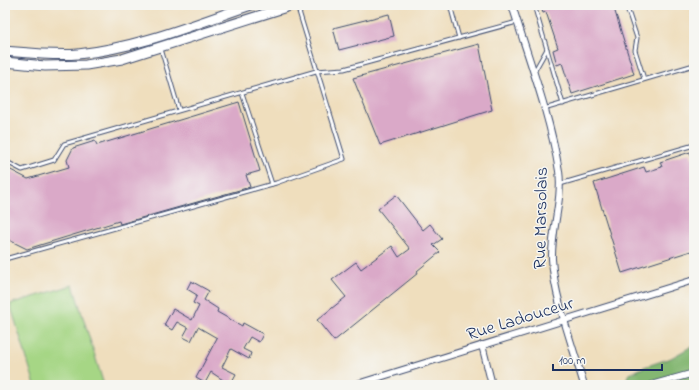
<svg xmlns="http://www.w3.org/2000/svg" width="699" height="390" font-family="'Indie Flower',sans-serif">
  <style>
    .green { fill: #a6d685; stroke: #608272 }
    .forest { fill: #84b772; stroke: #507368 }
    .building { fill: #daa9c8 }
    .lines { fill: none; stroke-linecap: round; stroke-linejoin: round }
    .lane-casing { stroke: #3b496c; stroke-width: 5 }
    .street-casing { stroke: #3b496c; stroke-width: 8 }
    .secondary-casing { stroke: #3b496c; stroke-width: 11 }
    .lane { stroke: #fff; stroke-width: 3 }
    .street { stroke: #fff; stroke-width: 6 }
    .secondary { stroke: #fff; stroke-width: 9 }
    .labels { text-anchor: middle; stroke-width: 3; stroke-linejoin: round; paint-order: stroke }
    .street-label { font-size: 18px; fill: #1b2f5e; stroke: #f6f6f2 }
  </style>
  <rect width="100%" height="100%" fill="#f6f6f2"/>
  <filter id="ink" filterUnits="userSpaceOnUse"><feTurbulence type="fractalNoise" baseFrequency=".025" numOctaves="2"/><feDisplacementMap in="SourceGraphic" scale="8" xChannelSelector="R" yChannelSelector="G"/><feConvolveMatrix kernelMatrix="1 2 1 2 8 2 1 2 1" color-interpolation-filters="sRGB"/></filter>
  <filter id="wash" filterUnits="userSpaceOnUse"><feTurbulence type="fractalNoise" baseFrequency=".012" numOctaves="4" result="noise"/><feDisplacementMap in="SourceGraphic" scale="16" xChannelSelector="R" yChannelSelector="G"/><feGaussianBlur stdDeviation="0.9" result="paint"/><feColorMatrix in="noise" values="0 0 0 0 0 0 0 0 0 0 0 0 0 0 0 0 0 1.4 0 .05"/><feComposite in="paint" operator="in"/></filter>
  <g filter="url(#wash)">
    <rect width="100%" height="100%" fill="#efdebd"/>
    <polygon class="green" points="73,285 104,385 35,385 10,304"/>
    <polygon class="forest" points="694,345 694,385 625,385 628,375 644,367 671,358"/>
    <g id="blocks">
      <g class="building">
        <polygon points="540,5 613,5 634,74 572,94 562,63 557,65 553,50 558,48 546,12 543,13"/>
        <polygon points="389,14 394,36 339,50 333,28"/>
        <polygon points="479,44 492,110 380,145 353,78"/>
        <polygon points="239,102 260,171 246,175 250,187 120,224 119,221 27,249 5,238 5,167 28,179 69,167 67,160 73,148 95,141 97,145"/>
        <polygon points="690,152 692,158 694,157 694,250 622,273 594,183 644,167 646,172 662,167 660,162"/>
        <polygon points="396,195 423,230 430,224 442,239 433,245 440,252 417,271 418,273 334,341 317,320 346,297 332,280 356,262 361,269 392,246 399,257 410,249 378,209"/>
        <polygon points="191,281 209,291 204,300 218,309 217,312 242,326 243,323 263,334 259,342 250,337 243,349 251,353 249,359 231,349 222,367 236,374 230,385 221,385 223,380 211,372 205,383 196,378 217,338 198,327 191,341 183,337 188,328 177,322 172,330 164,325 173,309 192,320 199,306 193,303 197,295 187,289"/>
      </g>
    </g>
  </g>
  <g filter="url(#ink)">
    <use href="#blocks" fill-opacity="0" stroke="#3b496c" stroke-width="1"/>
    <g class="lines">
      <defs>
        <g id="lane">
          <polyline points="450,5 459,38"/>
          <polyline points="534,5 563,104"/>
          <polyline points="626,5 637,38 635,50 644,79"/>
          <polyline points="161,49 179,110"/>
          <polyline points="534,72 547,49"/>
          <polyline points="242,93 272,184"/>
          <polyline points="544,109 694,65"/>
          <polyline points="5,161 22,170 54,160 64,144 316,71 344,69 517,22"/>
          <polyline points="560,184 694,145"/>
          <polyline points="5,259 276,183 344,159 297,5"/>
        </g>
        <g id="street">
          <path d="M512,5c17,55 38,110 47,166 4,29 -8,59 -7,88 2,38 21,88 32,126"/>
          <polyline points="482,345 492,385"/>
          <polyline points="354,385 694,280"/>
          <polyline points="651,385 694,373"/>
        </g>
        <g id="secondary">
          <path d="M5,51c24,2 49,5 73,3 59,-6 117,-30 173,-49"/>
          <polyline points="5,62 45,66 86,65 122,59 293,5"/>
        </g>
      </defs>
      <use href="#lane" class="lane-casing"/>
      <use href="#street" class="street-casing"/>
      <use href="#secondary" class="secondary-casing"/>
      <use href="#lane" class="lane"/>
      <use href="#street" class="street"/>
      <use href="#secondary" class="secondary"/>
    </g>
  </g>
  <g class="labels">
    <g class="street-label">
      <text transform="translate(540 218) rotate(-89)" y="6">Rue Marsolais</text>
      <text transform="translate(520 318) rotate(-17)" y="6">Rue Ladouceur</text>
    </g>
  </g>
  <rect width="699" height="390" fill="none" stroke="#f6f6f2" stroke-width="20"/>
  <path d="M553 364v6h109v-6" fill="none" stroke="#1b2f5e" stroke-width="2"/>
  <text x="559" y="364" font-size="12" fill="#1b2f5e" stroke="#f6f6f2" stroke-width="3" paint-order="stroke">100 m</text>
</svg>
